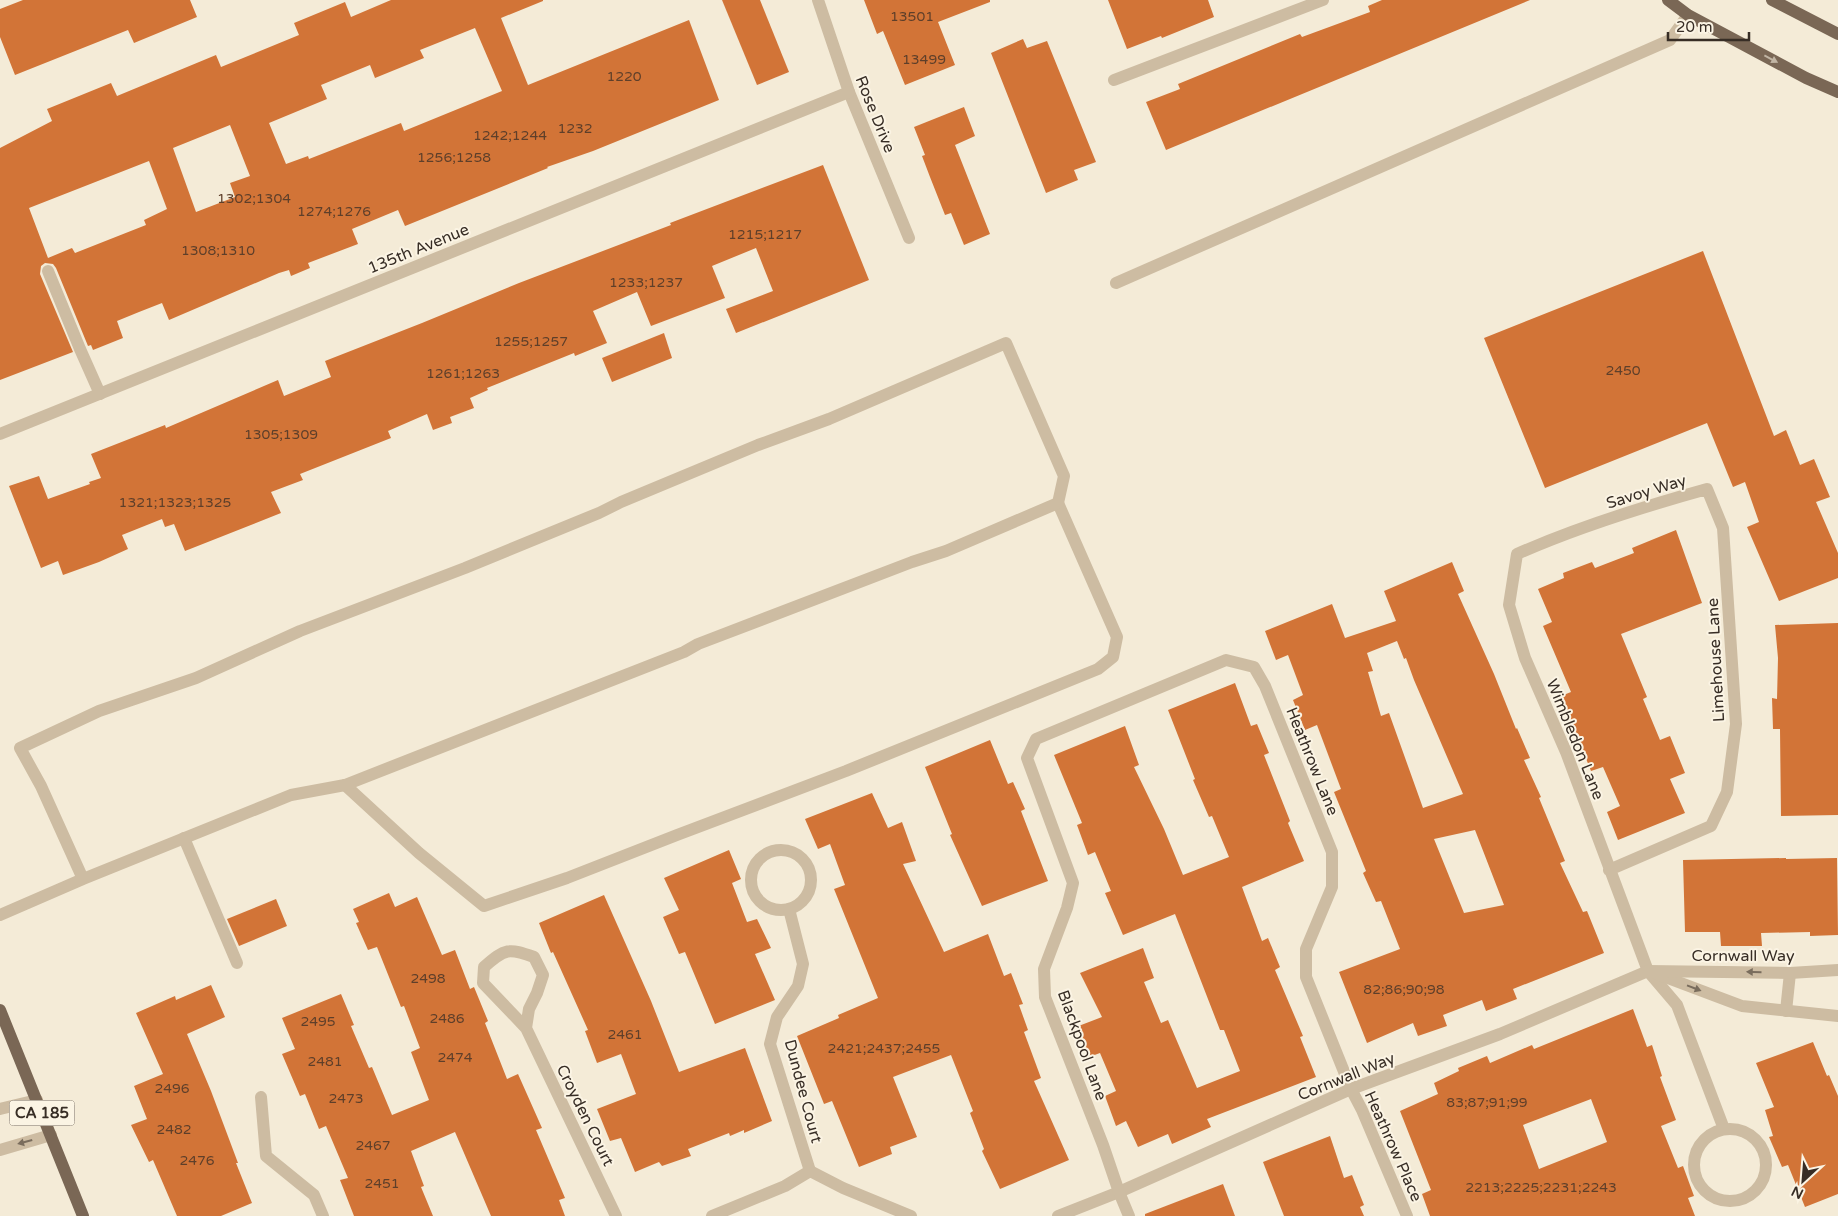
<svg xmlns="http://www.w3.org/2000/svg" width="1838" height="1216" font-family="'Varela Round',sans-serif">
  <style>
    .building { fill: #d27437; fill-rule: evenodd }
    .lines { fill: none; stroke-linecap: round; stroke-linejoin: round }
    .minor { stroke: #cdbca2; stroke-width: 12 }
    .major { stroke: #7a6755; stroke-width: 12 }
    .oneway { fill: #c1b5a4 }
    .oneway2 { fill: #7a6d5d }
    .labels { text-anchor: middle; stroke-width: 4; stroke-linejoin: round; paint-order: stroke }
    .number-label { font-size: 14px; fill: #5e3f2a }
    .shield { fill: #fbf4e4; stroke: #72695e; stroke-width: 1 }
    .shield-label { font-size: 15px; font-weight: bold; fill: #372d25 }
    .street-label { font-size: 16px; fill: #372d25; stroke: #fbf4e4 }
  </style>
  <rect width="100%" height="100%" fill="#f4ebd7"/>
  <g class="building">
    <polygon points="23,0 190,0 197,17 134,43 128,30 15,75 0,37 0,9"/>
    <path d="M391,0h152v1l-42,17 27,67 161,-65 30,80 -126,51 -46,16 1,1 -143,58 -7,-16 -46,19 6,15 -50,19 2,5 -19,8 -2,-6 -10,3 -110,47 -7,-17 -23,9 -22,9 6,17 -30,12 -2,-5 -3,1 -32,-78 -3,-4 -8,-1 -4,3 -1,8 33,78 -73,28v-232l52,-27 -5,-12 64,-26 6,13 99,-41 5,12 78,-32 -5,-12 51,-21 6,15zM475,28l27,63 -98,40 -3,-8 -92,36 -1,-3 -22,8 -17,-41 58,-24 -6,-14 49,-20 5,13 49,-20 -4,-8zM230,125l20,51 -20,7 5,14 -39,15 -23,-64zM149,161l18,48 -23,11 2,5 -71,28 -3,-5 -24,10 -19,-50z"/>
    <polygon points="722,0 760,0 789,72 757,85"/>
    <polygon points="864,0 990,0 990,2 938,22 955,65 905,85 883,31 877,34"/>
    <polygon points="1108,0 1208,0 1214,17 1162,38 1161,36 1127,49"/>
    <polygon points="1382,0 1530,0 1166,150 1146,102 1180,89 1178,84 1300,34 1302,37 1370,12 1368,6"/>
    <polygon points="1023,39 1027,48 1047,41 1096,162 1074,170 1078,180 1046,193 991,53"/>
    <polygon points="964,107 975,136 955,145 990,234 964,245 951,213 945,215 930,177 922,156 925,155 914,127"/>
    <polygon points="823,165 869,280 736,333 726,309 773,291 756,248 712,266 725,298 651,326 637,292 593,311 607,343 575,356 574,353 487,388 488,390 470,398 474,408 450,417 452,423 433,430 427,414 388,431 391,438 300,474 303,480 271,492 281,513 185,551 174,524 165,527 162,519 122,535 128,549 99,562 63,575 58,561 41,568 9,486 39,476 48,499 90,484 89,482 101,478 91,454 165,425 166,428 278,380 284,396 331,377 325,361 422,323 519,283 671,225 670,223"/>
    <polygon points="1703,251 1774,436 1786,430 1800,465 1814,459 1830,497 1816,502 1838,553 1838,578 1779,601 1747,527 1759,522 1745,482 1733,487 1707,423 1545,488 1484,338"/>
    <polygon points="664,333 672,358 612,382 602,358"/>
    <polygon points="1676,530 1702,603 1621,634 1647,697 1643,699 1660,740 1670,736 1685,773 1670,779 1685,813 1618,840 1607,812 1620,806 1603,767 1591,771 1561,696 1571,692 1543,626 1552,622 1538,589 1564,578 1563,573 1592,562 1595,568 1634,553 1632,548"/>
    <path d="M1452,562l12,29 -6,3 36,80 22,55 1,-1 13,30 -6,2 17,37 -2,1 26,63 -5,2 23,49 4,-1 17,42 -91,36 4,10 -31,12 -4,-11 -39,15 4,11 -29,10 -5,-13 -46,20 -28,-71 61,-23 -19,-48 -5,1 -13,-29 3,-2 -32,-79 7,-3 -24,-64 -12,5 -12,-30 10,-5 -15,-40 -12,5 -11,-29 67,-27 13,34 51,-17 -12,-30zM1397,641l7,18 2,-1 8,22 49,114 -40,14 -34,-95 -8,3 -13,-44 5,-1 -6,-18zM1475,830l29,75 -40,8 -30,-74z"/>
    <polygon points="1838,623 1838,815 1781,816 1780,729 1773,729 1772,698 1777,699 1778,658 1775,625"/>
    <polygon points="1235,683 1251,726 1257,724 1269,753 1264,755 1290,821 1288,823 1304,861 1242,887 1262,941 1268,938 1280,967 1275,970 1303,1036 1300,1037 1316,1077 1207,1119 1211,1127 1172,1144 1168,1134 1138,1147 1126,1121 1116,1126 1105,1096 1116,1091 1100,1053 1089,1057 1076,1027 1102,1017 1080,973 1143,948 1154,978 1144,982 1161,1023 1168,1020 1197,1088 1240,1071 1224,1030 1220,1030 1175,914 1123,935 1105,893 1111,891 1095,852 1088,855 1077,825 1082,823 1054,755 1125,726 1139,765 1134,767 1164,829 1183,875 1229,857 1212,816 1209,817 1193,780 1195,779 1168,710"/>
    <polygon points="990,740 1008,784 1013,782 1025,809 1021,811 1048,881 982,906 950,835 952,834 925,767"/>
    <polygon points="872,793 888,828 902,822 916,861 903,864 944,952 988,934 1004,976 1011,973 1023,1004 1019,1005 1028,1030 1024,1032 1041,1078 1034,1081 1069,1160 1000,1189 982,1151 984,1149 970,1113 973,1111 951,1055 893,1077 917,1137 890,1147 892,1154 859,1167 832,1101 824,1104 797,1036 839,1018 838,1015 878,998 834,889 845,885 830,844 818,849 805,819"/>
    <polygon points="729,850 741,879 732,883 747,922 757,919 771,948 755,954 775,1000 715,1024 685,952 679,954 663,917 679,910 664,878"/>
    <polygon points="1786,858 1786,859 1837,858 1838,935 1810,936 1810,932 1761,933 1762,946 1721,946 1720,932 1685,932 1683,860"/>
    <polygon points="389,893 395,907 417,897 442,955 455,950 470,989 474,987 488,1021 485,1023 507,1079 518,1074 542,1128 536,1130 565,1198 559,1200 565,1216 491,1216 455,1132 411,1151 424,1186 421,1187 433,1216 354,1216 340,1180 348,1178 326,1126 319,1129 305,1094 300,1096 282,1054 295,1049 282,1018 341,994 354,1025 351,1026 369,1068 372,1067 392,1115 429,1100 411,1052 420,1048 404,1006 401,1007 377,947 368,950 356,923 359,922 353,909"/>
    <polygon points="604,895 651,1001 679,1072 745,1048 772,1121 744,1133 744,1130 730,1136 729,1133 688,1149 691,1156 662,1166 659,1162 635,1172 621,1138 610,1141 597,1109 636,1094 621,1054 597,1063 585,1031 588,1030 553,952 551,953 539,923"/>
    <polygon points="276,899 287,926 239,946 227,919"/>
    <polygon points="211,985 225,1017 187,1034 211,1091 238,1163 236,1163 252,1203 221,1216 177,1216 153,1160 149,1162 131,1125 147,1119 134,1086 163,1074 136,1013 175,996 176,1000"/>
    <path d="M1633,1009l14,38 5,-2 10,31 -2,1 16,43 -15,6 17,42 5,-2 11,30 -6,2 7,18h-265l-8,-22 9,-4 -31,-79 38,-17 -4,-11 25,-12 -1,-3 29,-12 3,7 42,-18 2,4zM1591,1099l16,43 -68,27 -16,-44z"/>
    <polygon points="1813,1042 1827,1076 1829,1075 1838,1096 1838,1194 1805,1207 1788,1165 1782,1167 1769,1137 1773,1136 1765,1110 1774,1107 1756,1063"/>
    <polygon points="1330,1136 1344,1178 1352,1175 1364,1205 1360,1207 1364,1216 1284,1216 1263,1162"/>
    <polygon points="1223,1184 1235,1216 1145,1216 1145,1214"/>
  </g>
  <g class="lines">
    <g class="minor">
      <polyline points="818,0 849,92 909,238"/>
      <polyline points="1114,80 1323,0"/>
      <polyline points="48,271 80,349 100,394"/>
      <polyline points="1116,283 1670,40 1688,15"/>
      <polyline points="0,434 849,92"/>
      <polyline points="345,785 419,853 484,906 567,878 677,835 846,771 1098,669 1113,657 1117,637 1058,503"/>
      <polyline points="184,838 237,963"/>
      <circle cx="781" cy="880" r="30"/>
      <path d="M1609,870l102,-44 16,-34 9,-68 -13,-196 -16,-39c-65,18 -129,38 -190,65l-8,51 16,53 41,94 82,219 29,34 47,124"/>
      <polyline points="789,909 803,964 798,986 777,1017 770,1044 810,1171"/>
      <polyline points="0,915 83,879 291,795 345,785 684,652 698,644 912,562 946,551 1058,503 1064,476 1006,343 829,419 758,445 621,502 599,513 465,568 300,631 196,678 99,711 20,748 41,786 83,879"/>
      <polyline points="1657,974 1742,1006 1838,1016"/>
      <polyline points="1786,1011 1790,973"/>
      <path d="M526,1028l3,-19 8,-16 6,-18 -9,-18c-25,-9 -29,-9 -50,10l-1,16 43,45 90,188"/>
      <polyline points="261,1097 266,1156 314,1195 323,1216"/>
      <polyline points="0,1109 37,1100"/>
      <circle cx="1730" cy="1165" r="36"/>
      <polyline points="0,1150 51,1135"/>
      <polyline points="712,1216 785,1186 810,1171 843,1188 911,1216"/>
      <polyline points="1058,1216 1119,1192 1351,1089 1500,1034 1648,971 1790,973 1838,970"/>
      <polyline points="1129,1216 1119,1192 1103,1145 1045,997 1044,969 1067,908 1073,883 1027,758 1036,739 1226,660 1254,667 1265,686 1332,852 1332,887 1306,949 1306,977 1351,1089 1362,1110 1407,1216"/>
    </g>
    <g class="major">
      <polyline points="1668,0 1688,15 1806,78 1838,92"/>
      <polyline points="1772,0 1838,34"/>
      <polyline points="0,1010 83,1216"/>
    </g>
  </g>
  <defs><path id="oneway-solid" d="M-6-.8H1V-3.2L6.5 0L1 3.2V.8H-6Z" transform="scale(1.25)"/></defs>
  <use class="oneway" href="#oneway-solid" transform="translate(1771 59) rotate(28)"/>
  <g class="oneway2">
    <use href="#oneway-solid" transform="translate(1754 972) rotate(-179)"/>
    <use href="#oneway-solid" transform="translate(1694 988) rotate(21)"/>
    <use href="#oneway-solid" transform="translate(25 1142) rotate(165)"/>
  </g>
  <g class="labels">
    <g class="number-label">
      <text x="912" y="21">13501</text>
      <text x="924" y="64">13499</text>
      <text x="624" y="81">1220</text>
      <text x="575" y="133">1232</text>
      <text x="510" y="140">1242;1244</text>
      <text x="454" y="162">1256;1258</text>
      <text x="254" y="203">1302;1304</text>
      <text x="334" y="216">1274;1276</text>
      <text x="765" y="239">1215;1217</text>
      <text x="218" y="255">1308;1310</text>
      <text x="646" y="287">1233;1237</text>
      <text x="531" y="346">1255;1257</text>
      <text x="1623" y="375">2450</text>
      <text x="463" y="378">1261;1263</text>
      <text x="281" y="439">1305;1309</text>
      <text x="175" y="507">1321;1323;1325</text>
      <text x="428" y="983">2498</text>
      <text x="1404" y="994">82;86;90;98</text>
      <text x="447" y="1023">2486</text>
      <text x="318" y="1026">2495</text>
      <text x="625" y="1039">2461</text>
      <text x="884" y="1053">2421;2437;2455</text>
      <text x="455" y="1062">2474</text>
      <text x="325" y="1066">2481</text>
      <text x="172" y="1093">2496</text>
      <text x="346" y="1103">2473</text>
      <text x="1487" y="1107">83;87;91;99</text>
      <text x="174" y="1134">2482</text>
      <text x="373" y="1150">2467</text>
      <text x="197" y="1165">2476</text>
      <text x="382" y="1188">2451</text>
      <text x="1541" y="1192">2213;2225;2231;2243</text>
    </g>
    <rect class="shield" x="9.5" y="1100.5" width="65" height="25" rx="4"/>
    <g class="shield-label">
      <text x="42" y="1118">CA 185</text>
    </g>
    <g class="street-label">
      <text transform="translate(876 114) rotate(68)" y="6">Rose Drive</text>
      <text transform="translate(418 248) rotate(-22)" y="6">135th Avenue</text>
      <text transform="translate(1646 491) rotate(-17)" y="6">Savoy Way</text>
      <text transform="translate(1715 660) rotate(-93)" y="6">Limehouse Lane</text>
      <text transform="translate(1576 739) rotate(68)" y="6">Wimbledon Lane</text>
      <text transform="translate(1313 761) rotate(68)" y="6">Heathrow Lane</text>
      <text x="1743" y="961">Cornwall Way</text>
      <text transform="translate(1083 1045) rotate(70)" y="6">Blackpool Lane</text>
      <text transform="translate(1346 1076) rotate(-22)" y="6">Cornwall Way</text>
      <text transform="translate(804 1091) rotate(75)" y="6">Dundee Court</text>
      <text transform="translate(586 1115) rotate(64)" y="6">Croyden Court</text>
      <text transform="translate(1394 1146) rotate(66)" y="6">Heathrow Place</text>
    </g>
  </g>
  <g transform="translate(1803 1181) rotate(206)" stroke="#fbf4e4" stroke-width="4" paint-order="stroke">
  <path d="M0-4L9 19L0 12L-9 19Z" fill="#372d25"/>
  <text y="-8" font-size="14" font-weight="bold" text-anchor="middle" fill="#372d25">N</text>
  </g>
  <path d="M1668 32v8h81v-8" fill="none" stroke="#372d25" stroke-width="2.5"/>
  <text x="1676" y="32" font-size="15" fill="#372d25" stroke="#fbf4e4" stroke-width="4" paint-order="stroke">20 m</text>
</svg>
